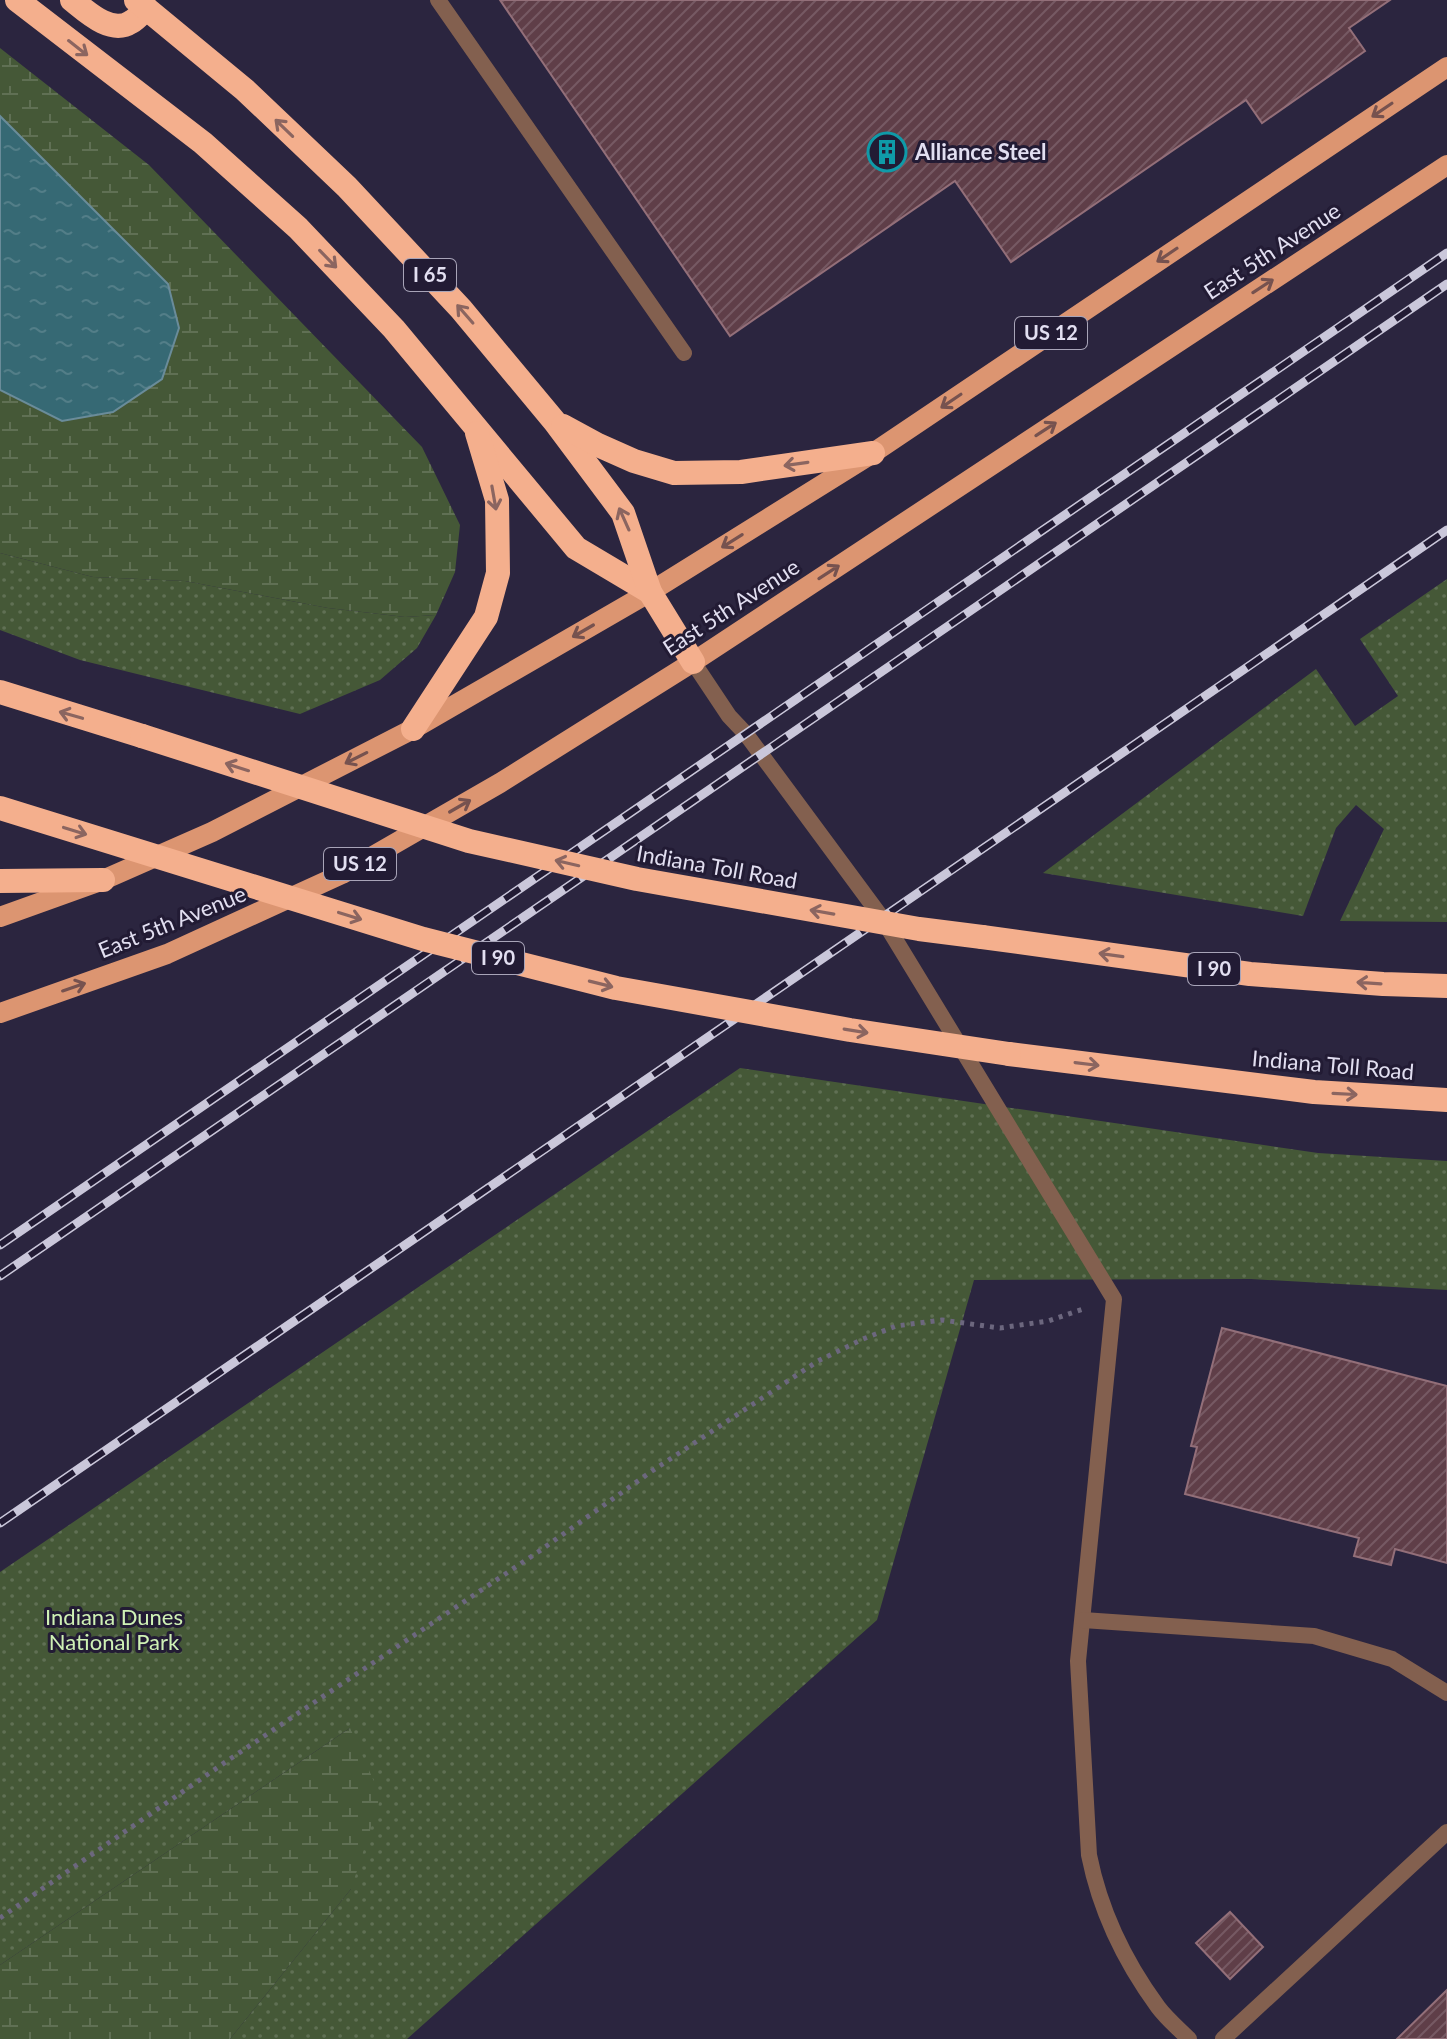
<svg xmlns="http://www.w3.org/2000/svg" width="1447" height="2039" font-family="Lato,sans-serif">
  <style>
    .green { fill: url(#green-dots) }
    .wetland { fill: url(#wetland-marsh) }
    .water { fill: url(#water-ripples); stroke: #6a8c9a; stroke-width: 2 }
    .building { fill: url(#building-hatch); stroke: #936f79; stroke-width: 2 }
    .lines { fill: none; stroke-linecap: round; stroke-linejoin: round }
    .path { stroke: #6c677e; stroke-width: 5; stroke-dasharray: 4 6; stroke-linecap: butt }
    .lane { stroke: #83604f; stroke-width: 16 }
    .primary { stroke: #dc9571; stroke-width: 20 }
    .highway { stroke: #f4af8d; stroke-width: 24 }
    .rail-casing { stroke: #cac7da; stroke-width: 9 }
    .rail { stroke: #221b34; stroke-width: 6; stroke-dasharray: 18; stroke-linecap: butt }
    .highway-bridge { stroke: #f4af8d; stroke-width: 24 }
    .oneway { stroke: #8b6560 }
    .oneway2 { stroke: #76524f }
    .labels { text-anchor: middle; stroke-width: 6; stroke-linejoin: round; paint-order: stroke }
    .shield { fill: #221b34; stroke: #a8a4b8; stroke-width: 2 }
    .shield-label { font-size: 20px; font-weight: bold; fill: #e2dff1 }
    .poi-label { font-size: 22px; font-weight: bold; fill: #e2dff1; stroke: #221b34; text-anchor: start }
    .street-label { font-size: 22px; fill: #e2dff1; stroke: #221b34 }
    .park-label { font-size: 22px; fill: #cff1b5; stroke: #221b34 }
  </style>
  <defs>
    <pattern id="green-dots" width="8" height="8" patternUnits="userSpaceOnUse" patternTransform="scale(2)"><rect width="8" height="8" fill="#455837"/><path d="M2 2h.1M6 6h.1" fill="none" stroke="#607054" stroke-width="1.8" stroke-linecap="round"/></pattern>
    <pattern id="wetland-marsh" width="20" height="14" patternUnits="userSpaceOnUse" patternTransform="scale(2)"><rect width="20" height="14" fill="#455837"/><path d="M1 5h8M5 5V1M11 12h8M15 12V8" fill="none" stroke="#607054"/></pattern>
    <pattern id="water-ripples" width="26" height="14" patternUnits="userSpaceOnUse" patternTransform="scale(2)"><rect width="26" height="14" fill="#366974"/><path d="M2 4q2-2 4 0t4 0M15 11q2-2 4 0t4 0" fill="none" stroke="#537e88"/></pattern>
    <pattern id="building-hatch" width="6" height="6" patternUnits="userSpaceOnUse" patternTransform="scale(2)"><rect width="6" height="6" fill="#5f3e48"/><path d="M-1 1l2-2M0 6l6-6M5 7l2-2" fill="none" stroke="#765963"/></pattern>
  </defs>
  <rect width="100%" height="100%" fill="#2b253f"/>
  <g class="green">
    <polygon points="0,553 93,577 185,581 328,608 405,617 436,615 417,648 380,680 300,714 80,660 0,630"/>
    <polygon points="1447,579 1447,922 1340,921 1384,829 1356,805 1336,828 1303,916 1043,873 1316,669 1355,726 1398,696 1360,639"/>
    <polygon points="740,1068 1318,1153 1447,1161 1447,1290 1251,1279 974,1280 877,1620 407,2039 230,2039 351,1889 350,1728 0,1965 0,1572"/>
  </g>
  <g class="wetland">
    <polygon points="0,48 149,165 422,447 460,525 455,572 436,615 405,617 328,608 185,581 93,577 0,553 0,390 62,421 168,284 0,116"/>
    <polygon points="350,1728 381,1797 351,1889 230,2039 0,2039 0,1965"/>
  </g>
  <polygon class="water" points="0,116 168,284 179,328 162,379 113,412 62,421 0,390"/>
  <g class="building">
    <polygon points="500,0 1390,0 1349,28 1365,51 1262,123 1246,100 1011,262 955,181 730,336"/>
    <polygon points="1222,1328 1447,1386 1447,1563 1395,1549 1391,1565 1354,1556 1359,1538 1185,1494 1197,1447 1191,1446"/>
    <polygon points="1230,1912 1263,1947 1230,1979 1196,1943"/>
    <polygon points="1447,1990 1447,2039 1397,2039"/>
  </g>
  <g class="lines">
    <polyline class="path" points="0,1918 227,1761 538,1552 652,1471 818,1361 863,1339 896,1326 942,1320 1000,1328 1048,1321 1086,1308"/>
    <g class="lane">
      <polyline points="438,0 684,353"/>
      <path d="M693,662l36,54 17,18 136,184 232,381 -36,362 11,194c11,55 36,107 69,152 9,12 21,22 31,32"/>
      <polyline points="1083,1620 1314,1636 1392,1659 1447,1693"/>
      <polyline points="1223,2039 1447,1832"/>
    </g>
    <g class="primary">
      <polyline points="0,917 103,880 212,832 413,729 650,592 873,453 1447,67"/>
      <polyline points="0,1013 167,954 342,874 500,783 693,662 1447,165"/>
    </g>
    <g class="highway">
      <polyline points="17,0 203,143 298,228 394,329 576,548 650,592"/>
      <path d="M72,0c15,12 39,35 59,22 6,-3 10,-9 15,-14"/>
      <polyline points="136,0 245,90 347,187 461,309 555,422 623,513 650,592 693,662"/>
      <polyline points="563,426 598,445 634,461 674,473 741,472 873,453"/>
      <polyline points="0,692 142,736"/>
      <polyline points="413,729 486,617 498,573 497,500 477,433"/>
      <polyline points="0,881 103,880"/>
      <polyline points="982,937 1250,974 1383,984 1447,986"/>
      <polyline points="1009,1054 1314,1092 1447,1100"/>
    </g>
    <defs>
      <g id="rail">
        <polyline points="0,1245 1447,253"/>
        <polyline points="0,1276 1447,284"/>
        <polyline points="0,1523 1447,530"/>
      </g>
    </defs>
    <use href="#rail" class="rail-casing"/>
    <use href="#rail" class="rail"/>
    <g class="highway-bridge">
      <polyline points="142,736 469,841 637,879 919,929 982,937"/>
      <polyline points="0,808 423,939 616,988 850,1030 1009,1054"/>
    </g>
  </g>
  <defs><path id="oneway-shaft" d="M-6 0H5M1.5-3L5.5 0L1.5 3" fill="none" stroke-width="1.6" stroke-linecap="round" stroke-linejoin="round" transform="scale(2)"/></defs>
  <g class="oneway">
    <use href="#oneway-shaft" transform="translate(78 48) rotate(38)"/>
    <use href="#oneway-shaft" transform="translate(284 128) rotate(-136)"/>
    <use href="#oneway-shaft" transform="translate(328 259) rotate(46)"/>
    <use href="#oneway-shaft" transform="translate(465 314) rotate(-131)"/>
    <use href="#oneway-shaft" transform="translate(796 464) rotate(172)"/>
    <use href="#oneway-shaft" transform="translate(494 498) rotate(80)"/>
    <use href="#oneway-shaft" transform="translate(624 519) rotate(-114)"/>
    <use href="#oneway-shaft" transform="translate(71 715) rotate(-164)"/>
    <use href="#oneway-shaft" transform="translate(237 767) rotate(-162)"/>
    <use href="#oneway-shaft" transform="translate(75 831) rotate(17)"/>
    <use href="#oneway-shaft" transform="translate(567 863) rotate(-167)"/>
    <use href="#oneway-shaft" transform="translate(822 912) rotate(-170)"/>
    <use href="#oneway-shaft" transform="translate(350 916) rotate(17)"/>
    <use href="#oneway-shaft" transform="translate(1111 955) rotate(-172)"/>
    <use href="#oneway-shaft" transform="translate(1369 983) rotate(-176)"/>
    <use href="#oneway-shaft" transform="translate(601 984) rotate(14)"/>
    <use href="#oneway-shaft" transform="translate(856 1031) rotate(9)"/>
    <use href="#oneway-shaft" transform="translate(1087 1064) rotate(7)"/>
    <use href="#oneway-shaft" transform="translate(1345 1094) rotate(3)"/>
  </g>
  <g class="oneway2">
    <use href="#oneway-shaft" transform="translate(1382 110) rotate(146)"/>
    <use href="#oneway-shaft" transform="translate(1167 255) rotate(146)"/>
    <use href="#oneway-shaft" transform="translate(1263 286) rotate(-33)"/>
    <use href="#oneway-shaft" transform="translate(951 401) rotate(146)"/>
    <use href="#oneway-shaft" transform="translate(1046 429) rotate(-33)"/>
    <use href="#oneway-shaft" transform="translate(732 541) rotate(148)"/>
    <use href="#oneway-shaft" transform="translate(829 572) rotate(-33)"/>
    <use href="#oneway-shaft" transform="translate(583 631) rotate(150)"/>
    <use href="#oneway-shaft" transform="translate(356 758) rotate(153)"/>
    <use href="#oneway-shaft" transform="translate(460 806) rotate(-30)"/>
    <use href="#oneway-shaft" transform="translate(74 987) rotate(-19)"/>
  </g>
  <defs>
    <symbol id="building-ring" viewBox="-11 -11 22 22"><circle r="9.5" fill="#221b34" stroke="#0f9aa8" stroke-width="1.5"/><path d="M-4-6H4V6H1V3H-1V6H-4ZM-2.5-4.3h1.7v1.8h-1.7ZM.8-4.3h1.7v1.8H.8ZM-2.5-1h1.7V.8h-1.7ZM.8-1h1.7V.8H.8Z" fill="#0f9aa8"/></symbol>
  </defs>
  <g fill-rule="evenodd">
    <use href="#building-ring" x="865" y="130" width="44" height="44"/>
  </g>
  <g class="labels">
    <g class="shield">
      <rect x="404" y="259" width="52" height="32" rx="6"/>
      <rect x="1015" y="317" width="72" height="32" rx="6"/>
      <rect x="324" y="848" width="72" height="32" rx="6"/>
      <rect x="472" y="942" width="52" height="32" rx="6"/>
      <rect x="1188" y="953" width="52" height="32" rx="6"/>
    </g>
    <g class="shield-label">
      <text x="430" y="282">I 65</text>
      <text x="1051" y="340">US 12</text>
      <text x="360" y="871">US 12</text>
      <text x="498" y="965">I 90</text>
      <text x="1214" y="976">I 90</text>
    </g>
    <g class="poi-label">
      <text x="915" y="160">Alliance Steel</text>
    </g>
    <g class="street-label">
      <text transform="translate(1272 251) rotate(-33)" y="8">East 5th Avenue</text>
      <text transform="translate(731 607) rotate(-33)" y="8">East 5th Avenue</text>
      <text transform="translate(717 867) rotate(10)" y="8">Indiana Toll Road</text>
      <text transform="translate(172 922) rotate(-22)" y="8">East 5th Avenue</text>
      <text transform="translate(1333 1065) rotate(5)" y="8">Indiana Toll Road</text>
    </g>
    <g class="park-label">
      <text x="114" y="1625">Indiana Dunes<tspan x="114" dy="25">National Park</tspan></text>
    </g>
  </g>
</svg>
